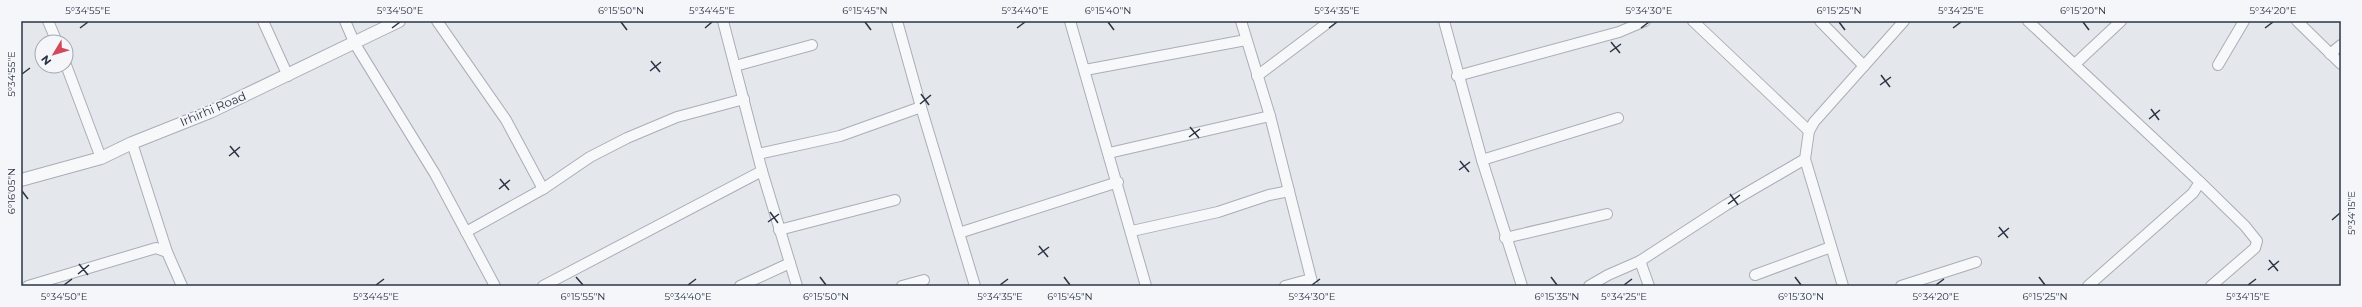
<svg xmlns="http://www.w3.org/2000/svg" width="2362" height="307" font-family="Montserrat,sans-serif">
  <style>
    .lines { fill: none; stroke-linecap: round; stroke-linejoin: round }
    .minor-casing { stroke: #a9aeb7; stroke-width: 12 }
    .tertiary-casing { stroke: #a9aeb7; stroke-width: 14 }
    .minor { stroke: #f7f8fa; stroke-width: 10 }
    .tertiary { stroke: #f7f8fa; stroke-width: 12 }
    .ticks { fill: none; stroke: #2b3445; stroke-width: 1.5 }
    .labels { text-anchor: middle; stroke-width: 3.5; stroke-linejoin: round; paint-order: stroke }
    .street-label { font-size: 12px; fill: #2b3445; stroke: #f4f6f9 }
    .neatline { fill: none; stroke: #2b3445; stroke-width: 1.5 }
    .ticks-label { font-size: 10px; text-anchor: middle; fill: #2b3445 }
  </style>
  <rect width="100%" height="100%" fill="#e4e7ec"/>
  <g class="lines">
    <defs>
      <g id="minor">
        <polyline points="48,21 57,42"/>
        <polyline points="263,21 288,76"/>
        <polyline points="345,21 355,44 435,174 495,286"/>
        <polyline points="437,21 506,120 543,189"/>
        <polyline points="723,21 762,171 797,286"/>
        <polyline points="897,21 921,107 975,286"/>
        <polyline points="1070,21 1146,286"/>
        <polyline points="1241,21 1270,116 1313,286"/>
        <polyline points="1444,21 1482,160 1522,286"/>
        <polyline points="1693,21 1809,131"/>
        <polyline points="1820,21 1864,66"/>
        <polyline points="2028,21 2200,182 2245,226 2257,241 2255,248 2211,286"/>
        <polyline points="2297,21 2341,64"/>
        <polyline points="2330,54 2341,45"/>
        <polyline points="2075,64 2121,21"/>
        <polyline points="66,65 101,158"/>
        <polyline points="2218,65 2244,21"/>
        <polyline points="735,66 812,45"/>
        <polyline points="1085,70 1246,40"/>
        <polyline points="1257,76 1330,21"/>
        <polyline points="1457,76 1619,32 1645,21"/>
        <polyline points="132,143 167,252"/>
        <polyline points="1109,153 1270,116"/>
        <polyline points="758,154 840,136 921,107"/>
        <polyline points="1805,159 1843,286"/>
        <polyline points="1482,160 1618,118"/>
        <polyline points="779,230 895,200"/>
        <polyline points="1132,231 1218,212 1269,195 1289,191"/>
        <polyline points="466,232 543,189 590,157 627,138 677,117 744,99"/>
        <polyline points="959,233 1118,182"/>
        <polyline points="1505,238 1607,214"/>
        <polyline points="1640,261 1649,286"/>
        <polyline points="1755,275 1831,247"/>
        <polyline points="28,286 156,248 167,252 182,286"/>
        <polyline points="543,286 762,171"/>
        <polyline points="740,286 790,263"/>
        <polyline points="902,286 924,280"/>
        <polyline points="1285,286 1311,279"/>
        <polyline points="1589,286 1608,275 1640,261 1726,205 1805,159 1809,131 1814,122 1904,21"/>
        <polyline points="1901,286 1976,262"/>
        <polyline points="2088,286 2193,193 2200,182"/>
      </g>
      <polyline id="tertiary" points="21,180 101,158 132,143 210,112 399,21"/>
    </defs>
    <use href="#minor" class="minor-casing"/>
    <use href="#tertiary" class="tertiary-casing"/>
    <use href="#minor" class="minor"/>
    <use href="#tertiary" class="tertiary"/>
  </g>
  <path class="ticks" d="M621,22l6,8M865,22l6,8M1108,22l6,8M1839,22l6,8M2083,22l6,8M80,28l8,-6M392,28l8,-6M705,28l7,-6M1017,28l8,-6M1329,28l8,-6M1641,28l8,-6M1953,28l8,-6M2265,28l8,-6M1611,42l9,11M1610,52l11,-8M651,61l9,11M650,71l11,-9M22,74l8,-6M1881,75l9,12M1880,85l11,-8M921,94l8,11M920,104l11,-9M2151,109l8,11M2149,119l11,-9M1190,127l9,11M1189,137l11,-8M230,146l9,11M229,156l11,-9M1460,161l9,11M1459,170l11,-8M500,179l9,11M499,189l11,-9M22,191l6,8M1730,194l8,11M1728,204l12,-9M770,212l8,11M2332,220l8,-7M768,222l11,-8M1999,227l9,11M1998,237l11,-9M1039,246l9,11M1038,255l11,-8M2269,260l9,11M79,264l9,11M2268,270l11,-9M78,274l11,-9M576,277l7,8M820,277l6,8M1064,277l6,8M1551,277l6,8M1795,277l6,8M2039,277l6,8M64,285l8,-6M376,285l8,-6M688,285l8,-6M1000,285l8,-6M1312,285l8,-6M1624,285l8,-6M1936,285l8,-6M2248,285l8,-6"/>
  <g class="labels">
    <g class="street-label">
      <text transform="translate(213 109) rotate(-23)" y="4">Irhirhi Road</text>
    </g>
  </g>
  <rect width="2362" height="307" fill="none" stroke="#f4f6f9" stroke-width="44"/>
  <g transform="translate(54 54) rotate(232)"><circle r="19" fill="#f4f6f9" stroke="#a4a8b1"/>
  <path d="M0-3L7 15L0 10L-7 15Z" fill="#d1495b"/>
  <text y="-6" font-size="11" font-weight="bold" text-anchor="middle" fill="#2b3445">N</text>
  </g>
  <rect x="22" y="22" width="2318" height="263" class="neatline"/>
  <g class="ticks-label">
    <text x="88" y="14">5°34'55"E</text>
    <text x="400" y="14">5°34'50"E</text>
    <text x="621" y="14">6°15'50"N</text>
    <text x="712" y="14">5°34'45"E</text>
    <text x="865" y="14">6°15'45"N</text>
    <text x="1025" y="14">5°34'40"E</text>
    <text x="1108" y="14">6°15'40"N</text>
    <text x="1337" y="14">5°34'35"E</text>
    <text x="1649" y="14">5°34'30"E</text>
    <text x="1839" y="14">6°15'25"N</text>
    <text x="1961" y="14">5°34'25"E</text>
    <text x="2083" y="14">6°15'20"N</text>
    <text x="2273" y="14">5°34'20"E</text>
    <text transform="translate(11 74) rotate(-90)" y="4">5°34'55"E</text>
    <text transform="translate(11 191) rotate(-90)" y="4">6°16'05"N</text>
    <text transform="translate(2351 213) rotate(-90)" y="4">5°34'15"E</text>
    <text x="64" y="300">5°34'50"E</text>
    <text x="376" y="300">5°34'45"E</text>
    <text x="583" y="300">6°15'55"N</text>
    <text x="688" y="300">5°34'40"E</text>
    <text x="826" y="300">6°15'50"N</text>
    <text x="1000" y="300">5°34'35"E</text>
    <text x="1070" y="300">6°15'45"N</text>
    <text x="1312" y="300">5°34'30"E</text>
    <text x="1557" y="300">6°15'35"N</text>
    <text x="1624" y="300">5°34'25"E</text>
    <text x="1801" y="300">6°15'30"N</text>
    <text x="1936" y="300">5°34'20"E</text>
    <text x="2045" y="300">6°15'25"N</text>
    <text x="2248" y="300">5°34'15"E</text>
  </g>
</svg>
